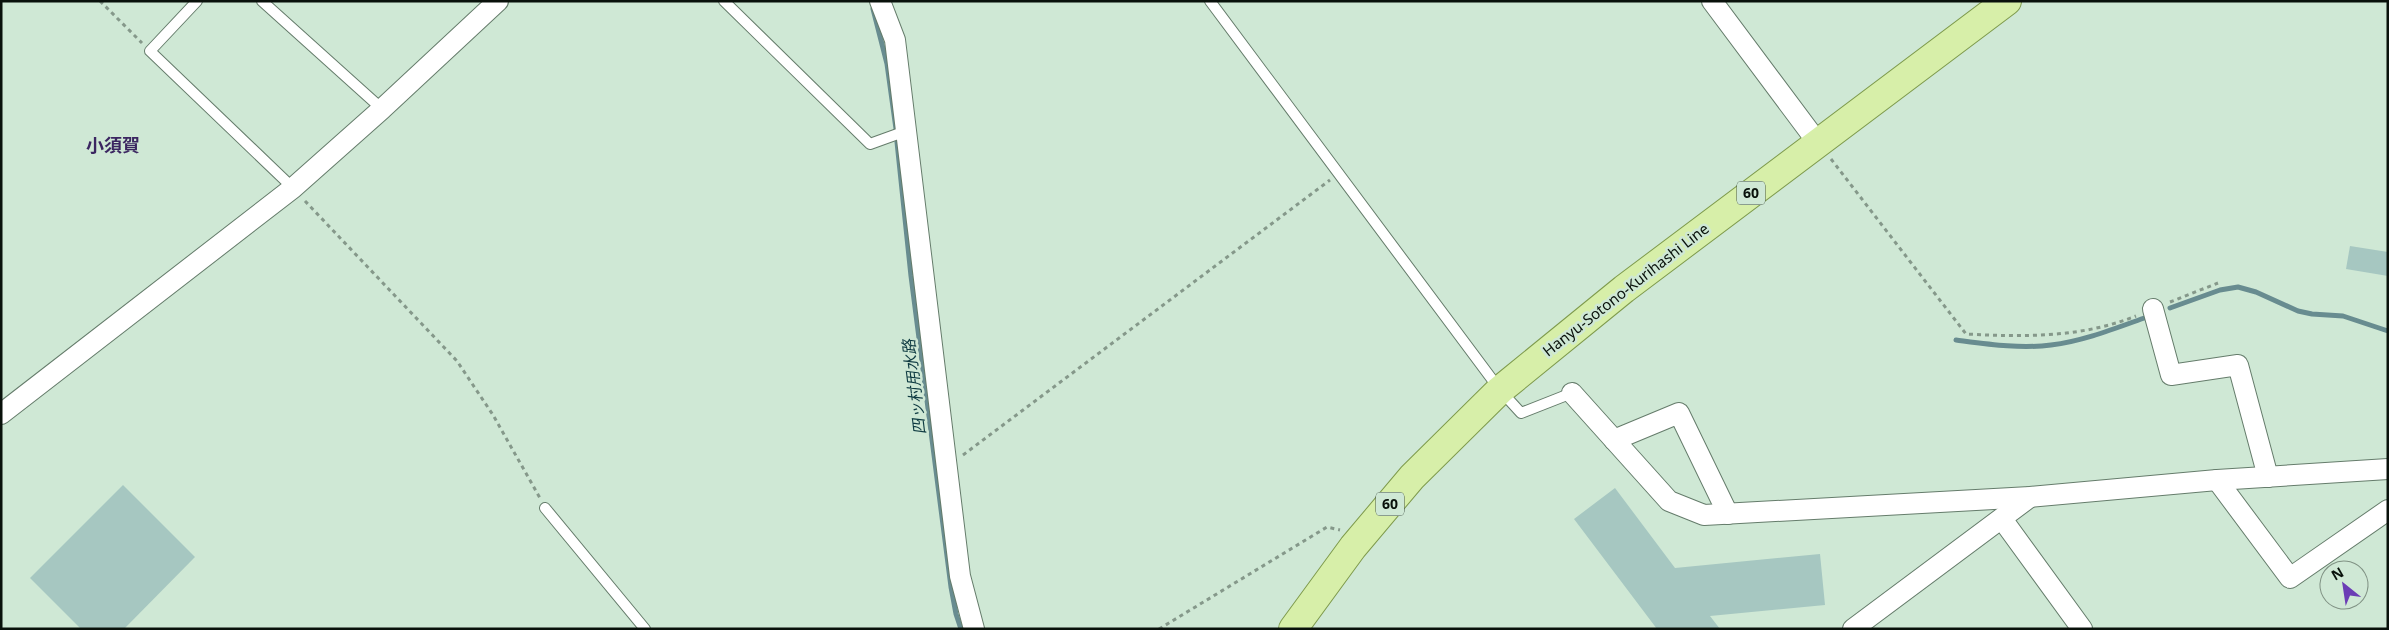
<svg xmlns="http://www.w3.org/2000/svg" width="2389" height="630" font-family="'Noto Sans','Noto Sans JP',sans-serif">
  <style>
    .lines { fill: none; stroke-linecap: round; stroke-linejoin: round }
    .stream { stroke: #688c90; stroke-width: 5 }
    .building { fill: #a6c7c1 }
    .lane-casing { stroke: #657c6b; stroke-width: 12 }
    .street-casing { stroke: #657c6b; stroke-width: 22 }
    .primary-casing { stroke: #7e9a4c; stroke-width: 30 }
    .path { stroke: #85988a; stroke-width: 3; stroke-dasharray: 4 4; stroke-linecap: butt }
    .lane { stroke: #fff; stroke-width: 10 }
    .street { stroke: #fff; stroke-width: 20 }
    .primary { stroke: #d7efa9; stroke-width: 28 }
    .labels { text-anchor: middle; stroke-width: 5; stroke-linejoin: round; paint-order: stroke }
    .shield { fill: #cfe8d5; stroke: #445248; stroke-width: 1 }
    .shield-label { font-size: 14px; font-weight: bold; fill: #09110b }
    .street-label { font-size: 15px; fill: #09110b; stroke: #cfe8d5 }
    .water-label { font-size: 16px; font-style: italic; fill: #0f3b42; stroke: #cfe8d5 }
    .quarter-label { font-size: 18px; font-weight: bold; fill: #3b2661; stroke: #cfe8d5 }
  </style>
  <rect width="100%" height="100%" fill="#cfe8d5"/>
  <g class="lines">
    <g class="stream">
      <polyline points="873,9 887,64 896,129"/>
      <polyline points="897,142 911,276 951,587 956,614 961,629"/>
      <polyline points="2170,308 2220,290 2238,287 2256,292 2298,311 2312,314 2343,316 2388,331"/>
      <path d="M1956,340c31,4 64,9 95,5 33,-4 65,-17 96,-28"/>
    </g>
  </g>
  <g class="building">
    <polygon points="2350,246 2388,252 2388,276 2346,269"/>
    <polygon points="123,485 195,557 124,629 81,629 30,578"/>
    <polygon points="1615,488 1675,568 1820,554 1825,605 1710,616 1720,629 1657,629 1574,519"/>
  </g>
  <g class="lines">
    <defs>
      <g id="lane">
        <polyline points="197,1 150,51 293,188"/>
        <polyline points="262,1 382,109"/>
        <polyline points="724,1 870,144 906,131"/>
        <polyline points="1210,1 1500,390 1521,413 1572,393"/>
        <polyline points="545,508 645,629"/>
      </g>
      <g id="street">
        <polyline points="880,1 895,40 960,576 974,629"/>
        <polyline points="1712,1 1818,143"/>
        <polyline points="2153,309 2171,375 2238,365 2268,477"/>
        <polyline points="1572,393 1669,501 1704,515 2030,497 2217,480 2388,469"/>
        <polyline points="1,414 293,188 382,109 498,1"/>
        <polyline points="1614,440 1679,413 1728,514"/>
        <polyline points="2217,480 2290,578 2388,510"/>
        <polyline points="2002,519 2082,629"/>
        <polyline points="1853,629 2030,497"/>
      </g>
      <polyline id="primary" points="1293,629 1353,547 1412,477 1500,390 1624,289 2007,1"/>
    </defs>
    <use href="#lane" class="lane-casing"/>
    <use href="#street" class="street-casing"/>
    <use href="#primary" class="primary-casing"/>
    <g class="path">
      <polyline points="100,1 142,43"/>
      <path d="M1831,159l135,175c58,3 115,4 170,-18"/>
      <polyline points="305,201 457,361 493,415 540,498"/>
      <polyline points="2170,302 2218,283"/>
      <polyline points="963,455 1330,180"/>
      <polyline points="1159,629 1327,527 1340,530"/>
    </g>
    <use href="#lane" class="lane"/>
    <use href="#street" class="street"/>
    <use href="#primary" class="primary"/>
  </g>
  <g class="labels">
    <g class="shield">
      <rect x="1737" y="181.5" width="28" height="23" rx="4"/>
      <rect x="1376" y="492.5" width="28" height="23" rx="4"/>
    </g>
    <g class="shield-label">
      <text x="1751" y="198">60</text>
      <text x="1390" y="509">60</text>
    </g>
    <g class="street-label">
      <text transform="translate(1626 290) rotate(-38)" y="5">Hanyu-Sotono-Kurihashi Line</text>
    </g>
    <g class="water-label">
      <text transform="translate(914 387) rotate(-97)" y="6">四ッ村用水路</text>
    </g>
    <g class="quarter-label">
      <text x="113" y="152">小須賀</text>
    </g>
  </g>
  <rect width="2389" height="630" fill="none" stroke="#09110b" stroke-width="5"/>
  <g transform="translate(2344 585) rotate(330)"><circle r="24" fill="#cfe8d5" stroke="#809284"/>
  <path d="M0-4L9 19L0 12L-9 19Z" fill="#6b3db5"/>
  <text y="-8" font-size="14" font-weight="bold" text-anchor="middle" fill="#09110b">N</text>
  </g>
</svg>
